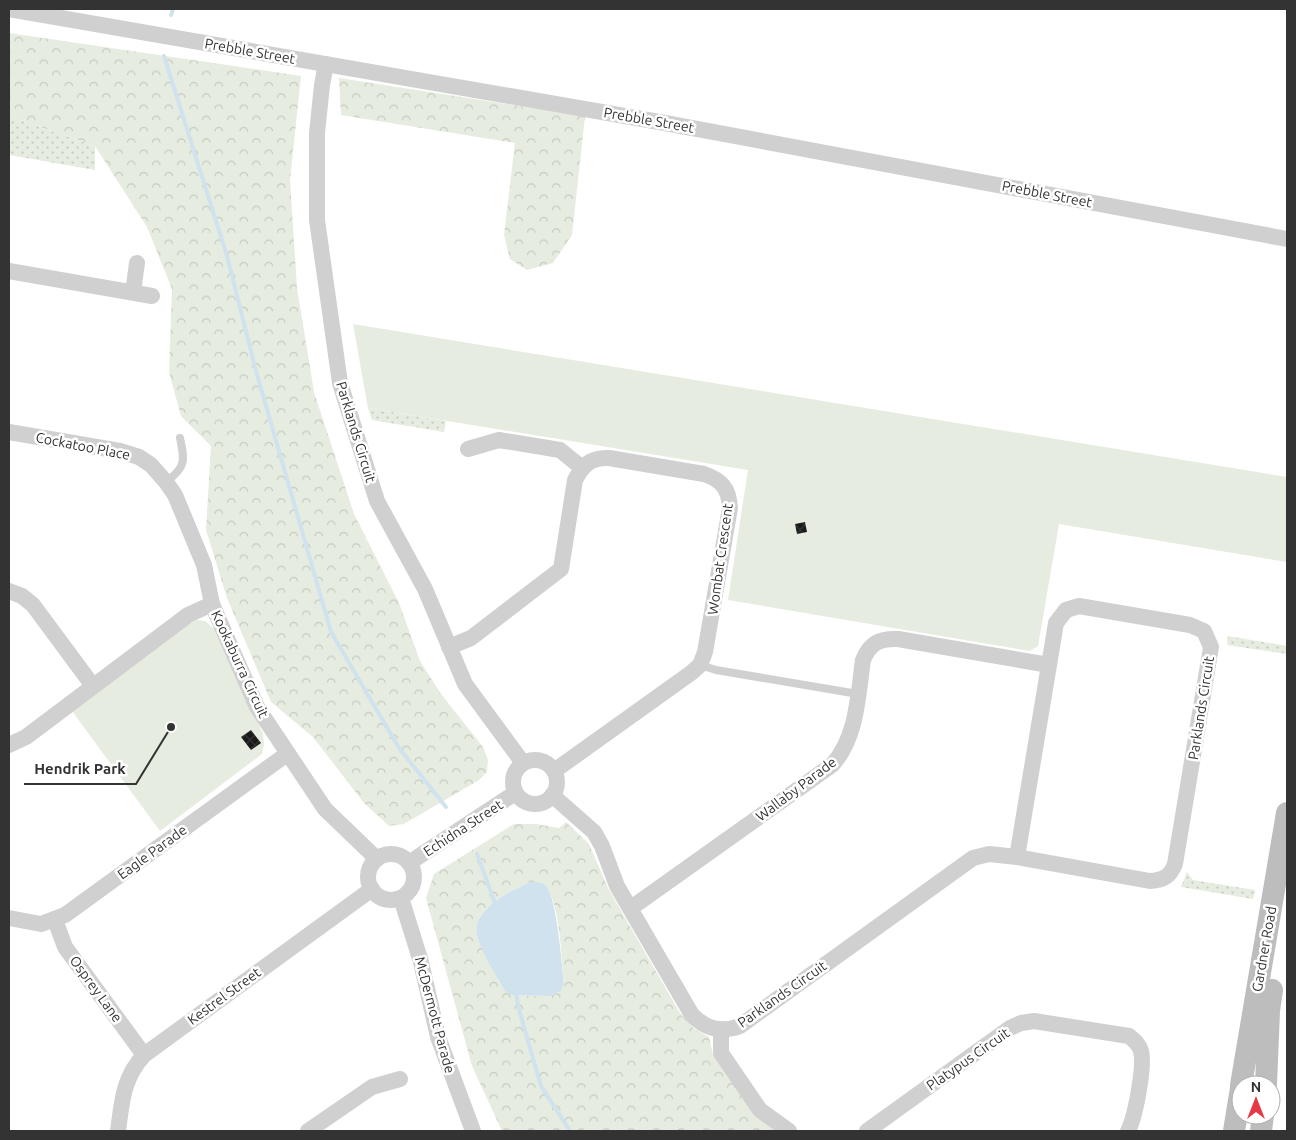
<svg xmlns="http://www.w3.org/2000/svg" width="1296" height="1140" font-family="Ubuntu,sans-serif">
  <style>
    .grass { fill: url(#grass-dots) }
    .forest { fill: url(#forest-crowns); fill-rule: evenodd }
    .green { fill: #e6ecdf }
    .water { fill: #cfe2ee }
    .lines { fill: none; stroke-linecap: round; stroke-linejoin: round }
    .stream { stroke: #cfe2ee; stroke-width: 4 }
    .building { fill: url(#building-cross-hatch) }
    .lane { stroke: #d0d0d0; stroke-width: 8 }
    .street { stroke: #d0d0d0; stroke-width: 16 }
    .secondary { stroke: #bdbdbd; stroke-width: 22 }
    .labels { text-anchor: middle; stroke-width: 5; stroke-linejoin: round; paint-order: stroke }
    .street-label { font-size: 14px; fill: #333; stroke: #fff }
    .leader { fill: none; stroke: #333; stroke-width: 2 }
    .callout-dot { fill: #333; stroke: #fff; stroke-width: 2 }
    .callout-label { font-size: 15px; text-anchor: middle; font-weight: bold; fill: #333; stroke: #fff; stroke-width: 5; stroke-linejoin: round; paint-order: stroke }
  </style>
  <defs>
    <pattern id="grass-dots" width="8" height="8" patternUnits="userSpaceOnUse" patternTransform="scale(1.25)"><rect width="8" height="8" fill="#e6ecdf"/><path d="M2 2h.1M6 6h.1" fill="none" stroke="#c6cbc0" stroke-width="1.8" stroke-linecap="round"/></pattern>
    <pattern id="forest-crowns" width="20" height="18" patternUnits="userSpaceOnUse" patternTransform="scale(1.25)"><rect width="20" height="18" fill="#e6ecdf"/><path d="M2 6a3 3 0 1 1 6 0M12 15a3 3 0 1 1 6 0" fill="none" stroke="#c6cbc0"/></pattern>
    <pattern id="building-cross-hatch" width="8" height="8" patternUnits="userSpaceOnUse" patternTransform="scale(1.25)"><rect width="8" height="8" fill="#1a1a1a"/><path d="M0 0l8 8M0 8l8-8" fill="none" stroke="#333"/></pattern>
  </defs>
  <rect width="100%" height="100%" fill="#fff"/>
  <g class="grass">
    <polygon points="9,116 95,146 95,170 9,155"/>
    <polygon points="368,408 446,421 444,432 372,420"/>
    <polygon points="1228,636 1287,646 1287,654 1227,645"/>
    <polygon points="1187,872 1193,880 1255,890 1253,899 1181,887"/>
  </g>
  <g class="forest">
    <polygon points="9,33 301,76 290,180 297,288 314,392 354,514 399,603 420,661 441,694 483,747 488,760 487,772 479,780 404,824 389,826 364,803 313,737 271,702 227,598 206,530 211,446 181,416 169,372 172,289 147,227 95,146 9,116"/>
    <polygon points="339,78 585,116 572,235 553,263 527,270 510,259 504,235 515,143 341,115"/>
    <path d="M566,822l23,22 20,46 71,123 13,15 16,9 4,18 43,60 22,16h-276l-30,-65 -46,-168 8,-24 80,-50h22l23,4zM531,882l15,4c15,21 15,72 18,98l-3,7 -10,5 -41,-1c-10,-8 -14,-21 -20,-33 -4,-8 -11,-18 -13,-27 -7,-25 36,-47 54,-53z"/>
  </g>
  <g class="green">
    <polygon points="353,324 1287,477 1287,562 1059,524 1038,646 1030,651 728,600 748,470 368,408"/>
    <polygon points="196,620 205,621 218,632 263,734 264,744 262,754 160,831 72,711 187,625"/>
  </g>
  <path class="water" d="M531,882c5,0 10,0 14,3 12,9 17,82 19,99l-3,7 -10,5 -41,-1 -5,-4c-9,-16 -24,-39 -28,-56 -7,-24 36,-47 54,-53z"/>
  <g class="lines">
    <g class="stream">
      <polyline points="171,15 173,9"/>
      <polyline points="164,56 227,256 256,371 331,632 399,748 446,807"/>
      <polyline points="477,854 496,906"/>
      <polyline points="516,990 518,1006 541,1086 570,1131"/>
    </g>
  </g>
  <g class="building">
    <polygon points="805,522 807,532 797,534 795,524"/>
    <polygon points="251,730 261,743 251,750 241,737"/>
  </g>
  <g class="lines">
    <g class="lane">
      <path d="M166,482c20,-15 19,-21 14,-44"/>
      <polyline points="700,665 716,670 858,694"/>
    </g>
    <g class="street">
      <polyline points="9,9 665,123 1287,239"/>
      <polyline points="326,64 322,85 317,133 317,220 340,383 377,501 425,589 465,684 523,763"/>
      <polyline points="9,271 152,296"/>
      <polyline points="133,292 137,263"/>
      <polyline points="9,432 120,451 139,457 151,465 166,482 175,495 204,565 212,604 257,707 325,809 377,859"/>
      <polyline points="468,449 499,440 560,450 581,467"/>
      <polyline points="9,591 22,596 33,605 93,686"/>
      <path d="M449,647l22,-9 90,-69 14,-89c8,-15 16,-23 34,-22l95,16c18,6 25,15 26,34l-25,144 -5,13 -9,8 -137,98"/>
      <polyline points="9,745 26,737 188,615 212,604"/>
      <circle cx="535" cy="782" r="22"/>
      <path d="M552,795l42,37 8,14 15,40 75,129c14,14 29,18 48,11l233,-168 16,-4 28,3 39,-234 10,-13 13,-4 111,19 14,6 7,16 -36,217c-5,13 -12,16 -25,17l-133,-24"/>
      <circle cx="391" cy="877" r="23"/>
      <polyline points="409,863 515,793"/>
      <polyline points="401,898 421,962 438,1037 473,1131"/>
      <path d="M631,908l201,-143c25,-27 26,-70 31,-105 7,-17 17,-22 35,-21l151,26"/>
      <polyline points="9,918 41,924 65,915 287,754"/>
      <polyline points="55,920 65,947 144,1055"/>
      <polyline points="721,1030 721,1053 760,1110 789,1131"/>
      <path d="M118,1131c4,-30 5,-53 26,-76l228,-166"/>
      <polyline points="308,1131 372,1087 400,1079"/>
      <path d="M867,1131l143,-103 11,-5 13,-2 95,15c5,4 10,8 12,15 4,15 -6,67 -13,80"/>
    </g>
    <g class="secondary">
      <polyline points="1241,1085 1287,813"/>
      <polyline points="1266,1085 1269,1011 1272,990"/>
      <polyline points="1234,1131 1241,1088"/>
      <polyline points="1261,1131 1263,1115"/>
    </g>
  </g>
  <g class="labels">
    <g class="street-label">
      <text transform="translate(250 51) rotate(10)" y="5">Prebble Street</text>
      <text transform="translate(649 120) rotate(10)" y="5">Prebble Street</text>
      <text transform="translate(1047 194) rotate(11)" y="5">Prebble Street</text>
      <text transform="translate(356 432) rotate(73)" y="5">Parklands Circuit</text>
      <text transform="translate(83 446) rotate(11)" y="5">Cockatoo Place</text>
      <text transform="translate(720 559) rotate(-82)" y="5">Wombat Crescent</text>
      <text transform="translate(240 664) rotate(65)" y="5">Kookaburra Circuit</text>
      <text transform="translate(1201 708) rotate(-81)" y="5">Parklands Circuit</text>
      <text transform="translate(796 789) rotate(-37)" y="5">Wallaby Parade</text>
      <text transform="translate(463 828) rotate(-33)" y="5">Echidna Street</text>
      <text transform="translate(152 852) rotate(-36)" y="5">Eagle Parade</text>
      <text transform="translate(1264 949) rotate(-80)" y="5">Gardner Road</text>
      <text transform="translate(96 989) rotate(54)" y="5">Osprey Lane</text>
      <text transform="translate(782 994) rotate(-35)" y="5">Parklands Circuit</text>
      <text transform="translate(224 996) rotate(-36)" y="5">Kestrel Street</text>
      <text transform="translate(435 1015) rotate(75)" y="5">McDermott Parade</text>
      <text transform="translate(968 1059) rotate(-35)" y="5">Platypus Circuit</text>
    </g>
  </g>
  <path class="leader" d="M171 727L136 784H24"/>
  <circle class="callout-dot" cx="171" cy="727" r="5"/>
  <g class="callout-label">
    <text x="80" y="774">Hendrik Park</text>
  </g>
  <rect width="1296" height="1140" fill="none" stroke="#333333" stroke-width="20"/>
  <g transform="translate(1256 1100)"><circle r="24" fill="#ffffff" stroke="#adadad"/>
  <path d="M0-4L9 19L0 12L-9 19Z" fill="#e63946"/>
  <text y="-8" font-size="14" font-weight="bold" text-anchor="middle" fill="#333333">N</text>
  </g>
</svg>
